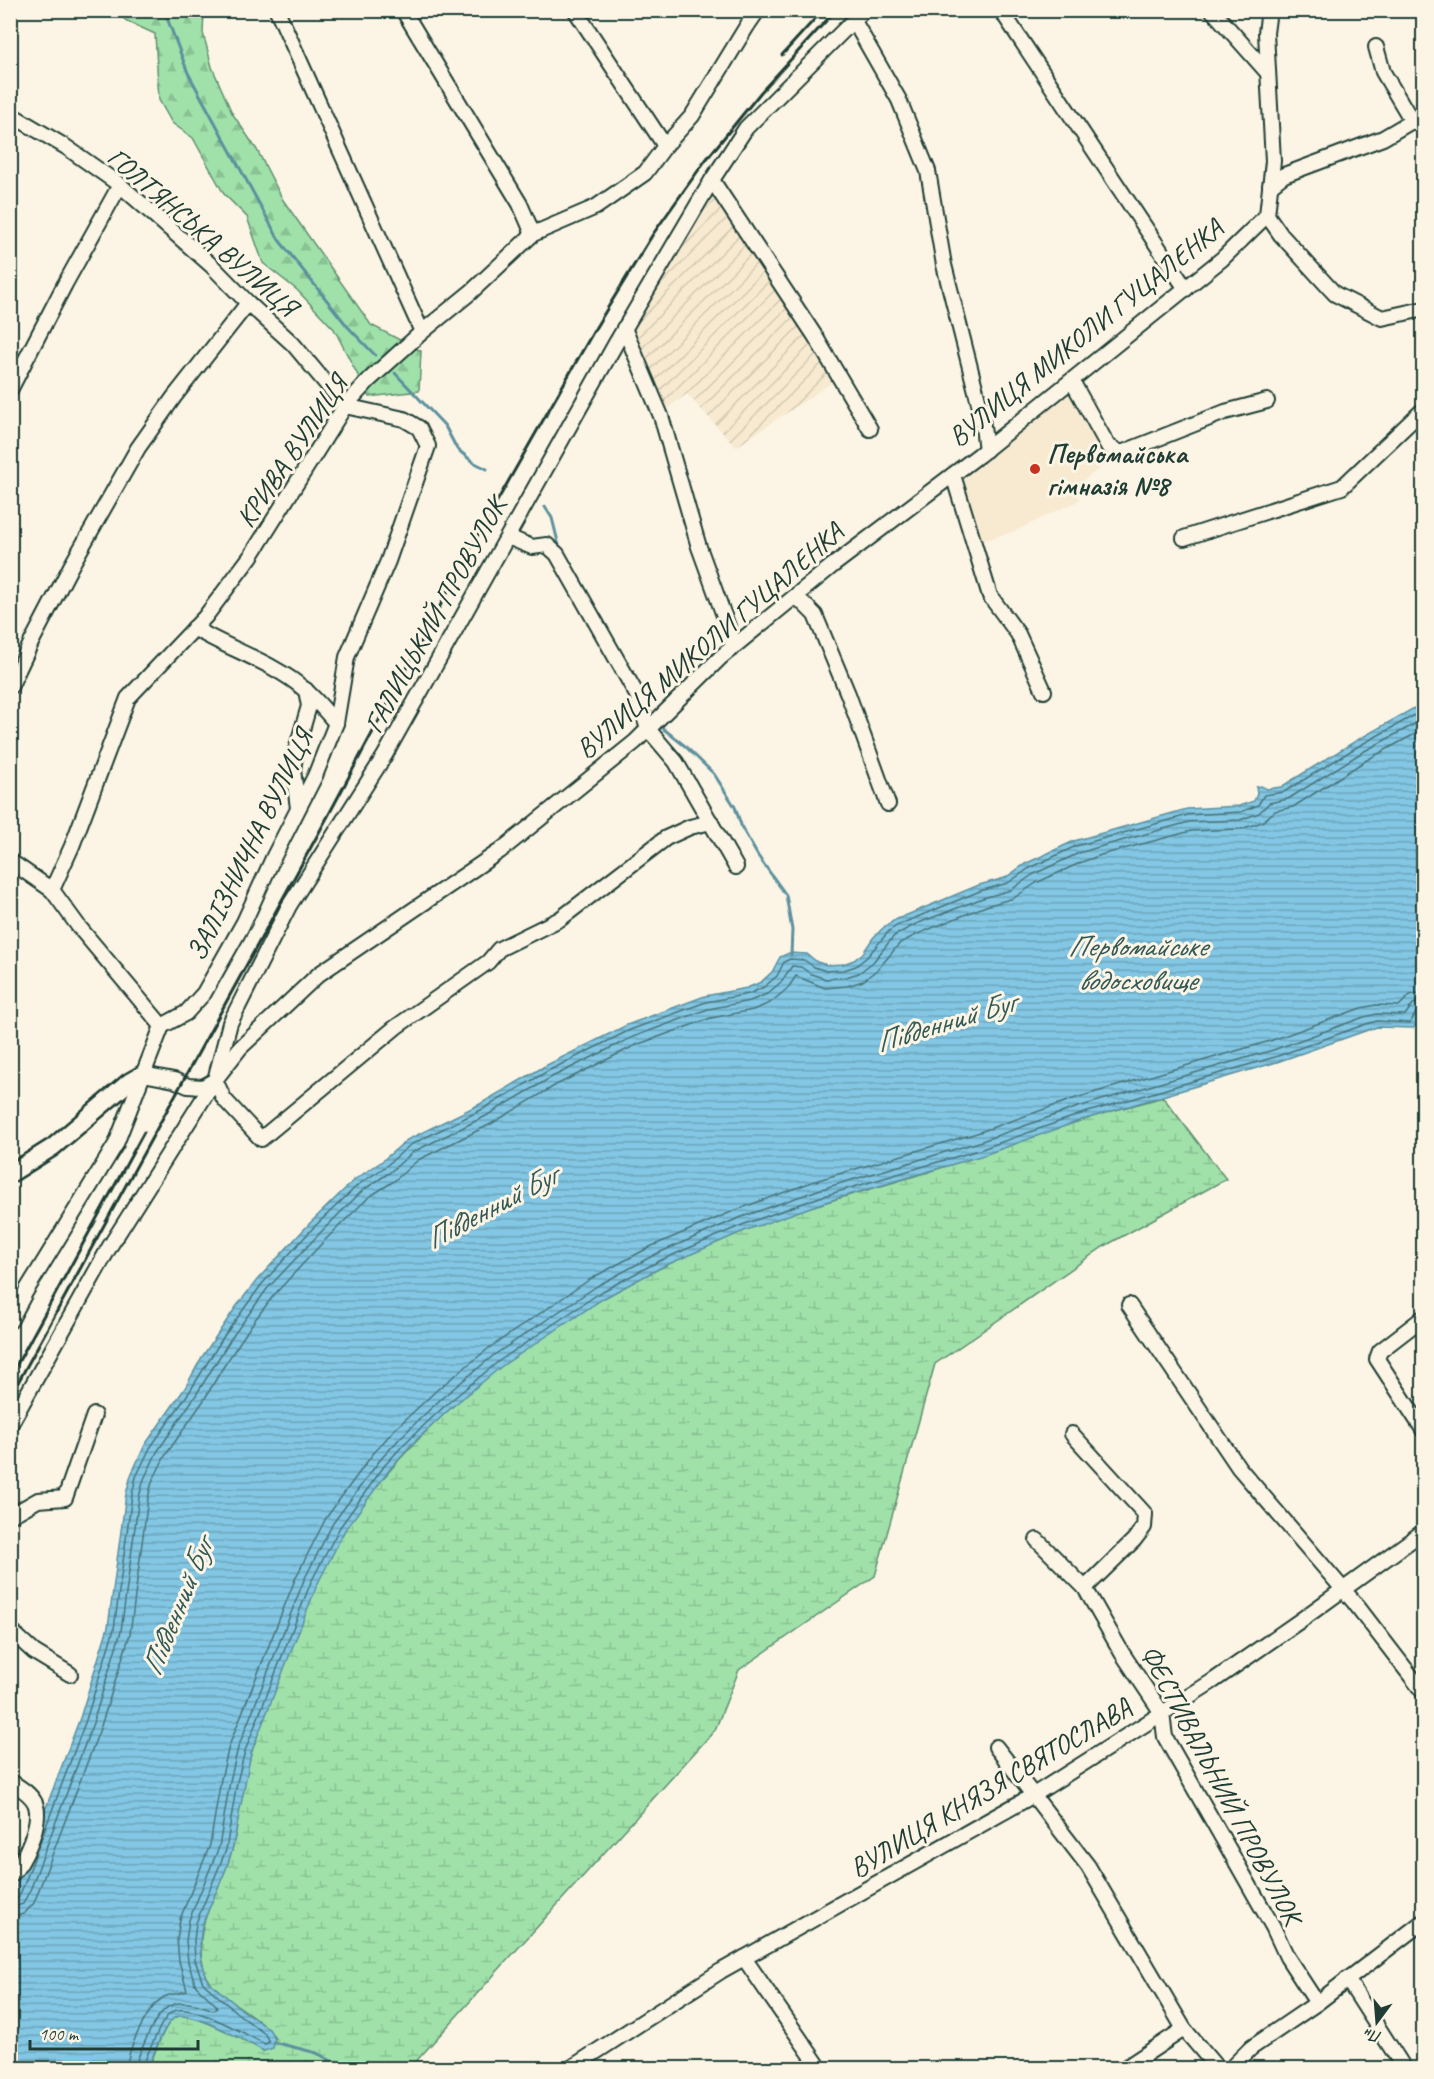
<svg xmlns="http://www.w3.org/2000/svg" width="1434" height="2079" font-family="Caveat,sans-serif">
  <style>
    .built { fill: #f7ead0 }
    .industrial { fill: url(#industrial-furrows) }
    .forest { fill: url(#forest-firs); stroke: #608f6f; stroke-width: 1.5 }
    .wetland { fill: url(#wetland-marsh); stroke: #608f6f; stroke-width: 1.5 }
    .water { fill: url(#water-rules); stroke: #5b909e; stroke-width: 1.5 }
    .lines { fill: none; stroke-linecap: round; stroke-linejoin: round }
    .shore { stroke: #47747a; stroke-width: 1.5 }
    .stream { stroke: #5b909e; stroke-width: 3 }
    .minor-casing { stroke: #1f3d34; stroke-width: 18 }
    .tertiary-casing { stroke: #1f3d34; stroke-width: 21 }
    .minor { stroke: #fcf5e5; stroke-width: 14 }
    .tertiary { stroke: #fcf5e5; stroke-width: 16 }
    .rail { stroke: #1f3d34; stroke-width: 3 }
    .poi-dot { fill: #c8321e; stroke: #fcf5e5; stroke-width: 2 }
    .labels { text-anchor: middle; stroke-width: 6; stroke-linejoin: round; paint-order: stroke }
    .street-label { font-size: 28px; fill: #1f3d34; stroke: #fcf5e5 }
    .poi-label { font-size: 28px; font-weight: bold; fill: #1f3d34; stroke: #fcf5e5; text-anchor: start }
    .water-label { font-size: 30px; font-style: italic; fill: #335957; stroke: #fcf5e5 }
  </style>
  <defs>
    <pattern id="industrial-furrows" width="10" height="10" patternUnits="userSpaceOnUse" patternTransform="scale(1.5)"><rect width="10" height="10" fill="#f7ead0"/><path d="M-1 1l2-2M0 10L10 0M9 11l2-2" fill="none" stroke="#d3cab3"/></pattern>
    <pattern id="forest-firs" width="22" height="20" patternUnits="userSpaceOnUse" patternTransform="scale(1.5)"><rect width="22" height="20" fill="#a0e1aa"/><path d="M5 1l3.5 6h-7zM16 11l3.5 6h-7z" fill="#89c293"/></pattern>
    <pattern id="wetland-marsh" width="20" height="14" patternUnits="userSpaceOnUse" patternTransform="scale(1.5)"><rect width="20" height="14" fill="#a0e1aa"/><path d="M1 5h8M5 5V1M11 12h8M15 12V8" fill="none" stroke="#89c293"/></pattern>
    <pattern id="water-rules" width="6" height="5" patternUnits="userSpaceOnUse" patternTransform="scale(1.5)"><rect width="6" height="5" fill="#83c7e4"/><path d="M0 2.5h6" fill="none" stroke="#6ba3ba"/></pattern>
  </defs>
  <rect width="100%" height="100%" fill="#fcf5e5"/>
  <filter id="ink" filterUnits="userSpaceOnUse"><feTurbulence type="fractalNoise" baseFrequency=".0167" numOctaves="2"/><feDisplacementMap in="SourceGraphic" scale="12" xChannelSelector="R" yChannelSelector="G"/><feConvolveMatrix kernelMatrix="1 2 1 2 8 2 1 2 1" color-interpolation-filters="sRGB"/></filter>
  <g filter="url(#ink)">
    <polygon class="built" points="1066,392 1072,395 1097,435 1107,463 1073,488 1080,499 1076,502 1015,531 982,541 963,475"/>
    <polygon class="industrial" points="714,197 840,377 736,447 687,394 665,410 632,327"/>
    <polygon class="forest" points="114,11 204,11 203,33 212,67 232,113 257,150 283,200 371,325 421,351 419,391 369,397 334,329 297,290 263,263 247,217 224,194 193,138 172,123 159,100 155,34 127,21"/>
    <path class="wetland" d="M1163,1097l63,82 -123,68 -168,117 -60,212 -136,94 -24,60 -305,338h-261c5,-13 14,-41 25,-50 14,-11 74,25 90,33l11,-12c-12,-25 -62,-40 -70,-67 -13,-40 6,-66 20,-101 9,-22 12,-44 15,-67 8,-55 31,-107 52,-159 16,-39 31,-81 54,-117 93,-139 244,-235 397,-297 61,-25 125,-40 188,-60 51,-16 101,-35 152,-51 26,-9 54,-15 80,-23z"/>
    <path class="water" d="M1423,703l1,306 -7,16 -4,3 -36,-1 -9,3 -91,32 -195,58 -98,35 -162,48 -78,28 -82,36 -58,31 -102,68 -50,41 -42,39 -20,23 -45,61 -28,55 -66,168 -19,98 -6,18 -24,56 -2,17 1,17 7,22 33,28 28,20 6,10 -2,9 -9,3c-16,-8 -76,-44 -90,-33 -12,9 -20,37 -26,50h-137v-168l69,-182 28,-91 18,-133 5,-19 14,-30 40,-57 17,-31 34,-50 21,-27 52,-56 45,-44 27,-18 26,-22 73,-36 65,-38 82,-41 78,-29 42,-8 14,-6 11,-10 8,-15 9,-4 18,1 10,8 10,3 16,-1 11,-4 9,-7 10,-15 12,-12 10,-6 84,-35 26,-7 20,-14 49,-23 113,-32 52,-3 15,-5 3,-7 -1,-7 5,-1 6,3 14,-2 73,-45z"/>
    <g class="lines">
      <g class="shore">
        <polyline points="10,1901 18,1898 24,1885 86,1720 114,1629 132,1495 136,1477 150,1448 190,1391 224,1336 262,1284 313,1228 358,1185 385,1167 410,1145 483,1109 548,1071 630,1030 706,1002 749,994 764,987 777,976 784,962 790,959 804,960 814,967 826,971 844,970 856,966 867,957 889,931 898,925 980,891 1008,883 1028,869 1076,846 1188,815 1241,812 1258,805 1264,795 1284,792 1357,747 1424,710"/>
        <polyline points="10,1908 23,1904 31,1888 93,1723 121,1631 139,1497 144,1479 157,1452 196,1395 230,1340 267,1289 319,1234 363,1190 389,1173 413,1152 486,1116 552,1077 633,1037 708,1009 750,1001 767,994 781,982 792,966 801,967 811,974 826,979 846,977 859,973 873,962 894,936 916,924 983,898 1011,890 1032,875 1079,853 1099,847 1189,822 1240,820 1259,813 1269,803 1288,799 1361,753 1424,719"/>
        <polyline points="10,1917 24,1914 34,1903 101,1726 130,1634 148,1498 152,1482 165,1456 204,1400 222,1369 254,1321 274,1295 325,1240 369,1197 394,1181 418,1160 491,1124 556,1085 636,1045 711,1018 753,1010 770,1003 788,988 796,976 825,988 847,986 863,981 879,968 900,943 920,933 986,906 1014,898 1036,883 1082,862 1101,855 1191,831 1241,829 1262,822 1275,811 1293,807 1365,761 1424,729"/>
        <path d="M127,2068c0,-18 21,-62 37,-71 8,-4 17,-3 23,-6l-8,-30 -2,-21 3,-21 30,-74 11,-66 8,-33 67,-169 30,-59 46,-63 22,-25 44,-41 51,-41 103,-70 60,-32 84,-36 79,-29 162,-48 99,-35 194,-57 91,-33 15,-3 23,1 11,-11 14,-3"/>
        <path d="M136,2068c0,-10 7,-21 11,-31 15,-35 30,-42 66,-27l4,-2 -1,-3 -20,-19 -8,-24 -2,-21 3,-21 30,-73 11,-66 8,-33 66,-168 29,-57 47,-63 21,-23 42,-40 51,-42 103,-69 59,-32 83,-36 79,-28 161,-48 99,-35 195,-57 91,-33 13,-3 28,1 8,-11 11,-3"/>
        <path d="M143,2068c2,-10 8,-21 12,-30 4,-9 10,-23 19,-27 19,-8 72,24 91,33l4,-2 -4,-8 -28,-21 -34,-30 -8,-23 -1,-19 2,-18 30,-73 11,-68 8,-31 66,-169 29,-55 45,-62 21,-23 42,-39 51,-42 102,-69 58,-31 83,-36 78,-28 162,-48 99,-35 194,-57 91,-33 11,-3 33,2 7,-12 7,-2"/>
      </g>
      <g class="stream">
        <polyline points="164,10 188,73 279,240 348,327 375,355"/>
        <polyline points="1419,10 1424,23"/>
        <polyline points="395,373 445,426 457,449 473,462 487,469"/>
        <polyline points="545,507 552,518 560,550"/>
        <polyline points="599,615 615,643"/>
        <polyline points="645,699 650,709"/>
        <polyline points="660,726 685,746 714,774 735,807 742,828 758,856 786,895 792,930 791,955"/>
        <polyline points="273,2042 317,2053 344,2068"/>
      </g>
      <defs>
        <g id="minor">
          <polyline points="277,10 422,332"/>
          <polyline points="403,10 520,204 533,234"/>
          <polyline points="575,10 665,146"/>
          <polyline points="1001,10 1186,289"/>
          <polyline points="1212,10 1268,73"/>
          <polyline points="854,21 899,100 928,171 944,265 981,411 986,450"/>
          <polyline points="1376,47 1383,72 1412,121"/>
          <polyline points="10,114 66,147 120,185 212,266 248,303 293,344 345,406 404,419 419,428 428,446 388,561 347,657 336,723 315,776 274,856 244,922 204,993 186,1013 162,1026 116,1144 26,1291 10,1321"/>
          <polyline points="712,180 815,336 870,429"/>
          <polyline points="1270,186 1284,175 1383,138 1412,121 1424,125"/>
          <polyline points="1267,215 1281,235 1335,294 1382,318 1419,310 1424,311"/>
          <polyline points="624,328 661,416 699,547 731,635 733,648"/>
          <polyline points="1072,381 1108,446 1121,453 1225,412 1267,401"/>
          <polyline points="10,390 65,284 120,185"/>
          <polyline points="953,475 990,596 1018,634 1044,691"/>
          <polyline points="508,537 532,547 547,545 557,554 637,695 648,729 676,762 736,867"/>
          <polyline points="1184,538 1342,487 1424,409"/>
          <polyline points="796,596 815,615 848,694 888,804"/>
          <path d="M194,628c34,21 81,35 110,61 12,10 22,23 32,34"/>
          <polyline points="10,687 32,641 71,566 138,448 174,397 248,303"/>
          <polyline points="298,808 293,770 296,750 309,706 306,690"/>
          <polyline points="10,861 52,890 79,927 162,1026"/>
          <polyline points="52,890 72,846 128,698 205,617 251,556 345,406 369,380 422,332 471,292 533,234 596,207 645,173 665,146 692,116 747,26 758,10"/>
          <polyline points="143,1074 174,1080 188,1086 203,1087 215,1080 240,1048 319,974 500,851 635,742 721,657 832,566 979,455 1222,259 1267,215 1273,161 1266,33 1269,10"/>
          <polyline points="215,1080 224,1099 261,1139 396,1027 488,962 499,949 560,919 666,838 690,827 711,822"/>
          <polyline points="1129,1305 1239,1468 1354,1602 1424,1693"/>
          <polyline points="1424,1317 1380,1351 1377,1359 1424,1431"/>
          <polyline points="10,1425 110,1246 215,1080 230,1023 289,906 385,755 616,343 712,180 746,128 864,10"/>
          <polyline points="1072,1434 1145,1514 1144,1527 1134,1540 1085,1588"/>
          <polyline points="10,1516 38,1500 65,1498 94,1415"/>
          <polyline points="1037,1540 1085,1588 1122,1653 1162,1713 1165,1737 1273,1927 1287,1957 1317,2003"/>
          <polyline points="10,1630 34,1652 70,1674"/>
          <polyline points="996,1747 1088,1866 1184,2029 1217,2068"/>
          <path d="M10,1781c9,6 20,12 25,22 8,18 -11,60 -25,73"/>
          <polyline points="744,1958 820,2068"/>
          <polyline points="1347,1979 1404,2068"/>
          <polyline points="571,2068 721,1971 1032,1796 1213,1681 1301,1620 1424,1531"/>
          <polyline points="1125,2068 1184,2029"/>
          <polyline points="1231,2068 1251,2048 1317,2003 1424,1921"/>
        </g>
        <polyline id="tertiary" points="10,1174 53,1147 129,1082 143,1074"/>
      </defs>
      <use href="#minor" class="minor-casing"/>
      <use href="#tertiary" class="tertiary-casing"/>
      <use href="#minor" class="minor"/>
      <use href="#tertiary" class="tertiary"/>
      <g class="rail">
        <polyline points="782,55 823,10"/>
        <polyline points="10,1377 144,1132"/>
        <polyline points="10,1397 328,816 479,533 596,327 653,234 705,161 761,92 836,10"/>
      </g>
    </g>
  </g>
  <circle class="poi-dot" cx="1035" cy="469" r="6"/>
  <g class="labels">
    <g class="street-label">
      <text transform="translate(203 231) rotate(41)" y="10">ГОЛТЯНСЬКА ВУЛИЦЯ</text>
      <text transform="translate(1085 332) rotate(-39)" y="10">ВУЛИЦЯ МИКОЛИ ГУЦАЛЕНКА</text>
      <text transform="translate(291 451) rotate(-56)" y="10">КРИВА ВУЛИЦЯ</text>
      <text transform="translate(434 615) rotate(-61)" y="10">ГАЛИЦЬКИЙ ПРОВУЛОК</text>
      <text transform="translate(709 640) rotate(-41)" y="10">ВУЛИЦЯ МИКОЛИ ГУЦАЛЕНКА</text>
      <text transform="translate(249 845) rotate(-64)" y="10">ЗАЛІЗНИЧНА ВУЛИЦЯ</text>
      <text transform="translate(1222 1784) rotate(62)" y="10">ФЕСТИВАЛЬНИЙ ПРОВУЛОК</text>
      <text transform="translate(990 1787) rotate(-31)" y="10">ВУЛИЦЯ КНЯЗЯ СВЯТОСЛАВА</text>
    </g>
    <g class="poi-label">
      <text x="1047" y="463">Первомайська<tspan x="1047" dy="32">гімназія №8</tspan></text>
    </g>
    <g class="water-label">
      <text x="1137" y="956">Первомайське<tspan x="1137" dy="34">водосховище</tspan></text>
      <text transform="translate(945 1022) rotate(-17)" y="10">Південний Буг</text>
      <text transform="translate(491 1207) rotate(-28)" y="10">Південний Буг</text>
      <text transform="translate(177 1607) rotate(-68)" y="10">Південний Буг</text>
    </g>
  </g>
  <rect width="1434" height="2079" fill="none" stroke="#fcf5e5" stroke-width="36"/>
  <rect x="18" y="18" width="1398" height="2043" fill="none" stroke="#1f3d34" stroke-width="2" filter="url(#ink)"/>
  <g transform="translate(1377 2022) rotate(196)" stroke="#fcf5e5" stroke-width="4.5" paint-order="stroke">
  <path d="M0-4.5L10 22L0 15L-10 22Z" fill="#1f3d34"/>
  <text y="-9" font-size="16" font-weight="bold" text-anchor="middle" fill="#1f3d34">Пн</text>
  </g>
  <path d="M30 2040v9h168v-9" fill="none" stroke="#1f3d34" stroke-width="3"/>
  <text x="39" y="2040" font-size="18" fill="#1f3d34" stroke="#fcf5e5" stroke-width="4.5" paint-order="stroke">100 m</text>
</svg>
